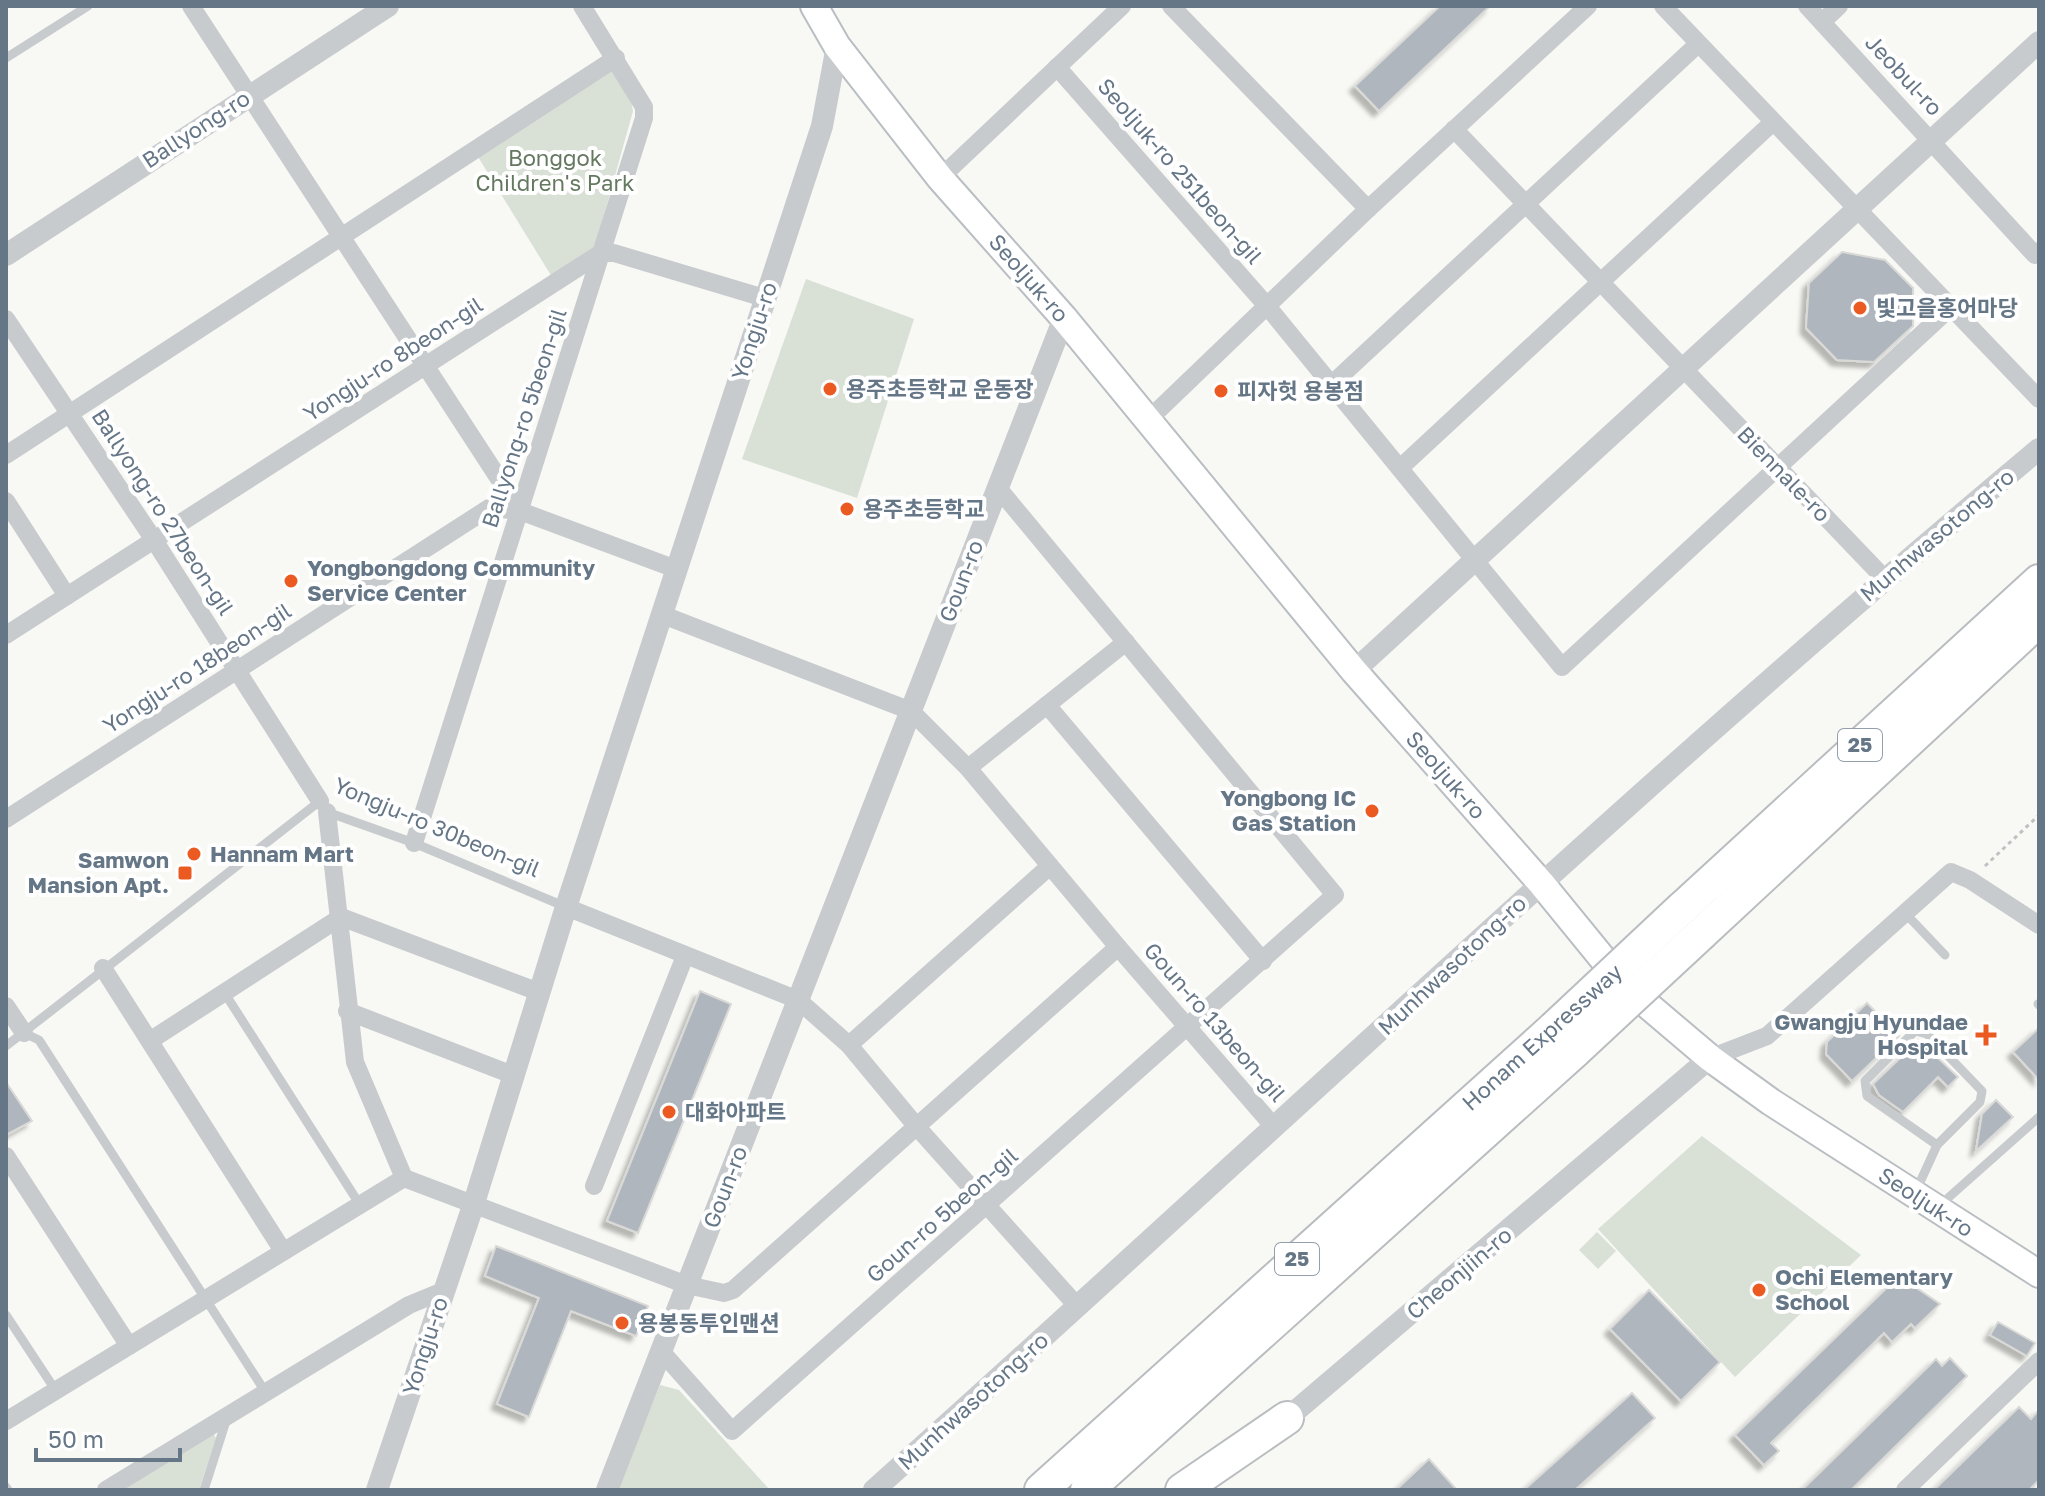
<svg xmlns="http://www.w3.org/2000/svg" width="2045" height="1496" font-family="'Golos Text','Noto Sans KR',sans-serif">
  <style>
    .green { fill: #d9e0d5 }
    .building { fill: #afb6bd; stroke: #d9d9d7; stroke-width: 2; filter: url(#shadow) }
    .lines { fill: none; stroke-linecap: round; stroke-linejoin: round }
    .secondary-casing { stroke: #b9bec3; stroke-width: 30 }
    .motorway-casing { stroke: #b9bdc0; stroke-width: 36 }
    .path { stroke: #bec1c3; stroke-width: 3; stroke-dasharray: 4 4; stroke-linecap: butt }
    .service { stroke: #c7cbce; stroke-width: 9 }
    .minor { stroke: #c7cbce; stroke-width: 18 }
    .tertiary { stroke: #c7cbce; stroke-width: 22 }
    .secondary { stroke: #fff; stroke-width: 26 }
    .motorway { stroke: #fff; stroke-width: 32 }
    .motorway-bridge-casing { stroke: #b9bdc0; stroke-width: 36; stroke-linecap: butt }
    .motorway-bridge { stroke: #fff; stroke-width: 32 }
    .poi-dot { fill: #eb5a21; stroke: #fff; stroke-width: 3 }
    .labels { text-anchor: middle; stroke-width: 8; stroke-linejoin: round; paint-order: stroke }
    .shield { fill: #fff; stroke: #939fab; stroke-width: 2 }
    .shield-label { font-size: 20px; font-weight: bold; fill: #657687 }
    .street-label { font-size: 22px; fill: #657687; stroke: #fff }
    .park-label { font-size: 22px; fill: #647960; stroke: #fff }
    .poi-label { font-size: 22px; font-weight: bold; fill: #657687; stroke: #fff; text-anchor: start }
  </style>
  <defs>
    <filter id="shadow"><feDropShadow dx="-5.5" dy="5.5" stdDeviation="2" flood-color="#0004"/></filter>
  </defs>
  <rect width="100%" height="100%" fill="#f8f8f4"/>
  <g class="green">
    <polygon points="612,67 630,96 633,111 594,251 552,277 475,152"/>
    <polygon points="806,279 914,319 857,498 742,459"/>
    <polygon points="1702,1136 1861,1255 1735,1377 1598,1229"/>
    <polygon points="1597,1232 1616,1251 1598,1269 1579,1250"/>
    <polygon points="660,1385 679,1390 770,1490 617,1490"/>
    <polygon points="212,1432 216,1438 199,1490 115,1490"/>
  </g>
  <g class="building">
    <polygon points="1440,6 1490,6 1379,111 1355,86"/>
    <polygon points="1842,252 1885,260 1913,288 1913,326 1874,362 1837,360 1806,328 1809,283"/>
    <polygon points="700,991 731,1004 638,1233 607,1221"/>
    <polygon points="1867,1003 1899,1036 1852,1081 1826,1054 1827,1042"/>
    <polygon points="2039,1028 2039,1080 2013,1052"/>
    <polygon points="1919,1040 1958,1077 1948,1087 1938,1077 1903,1112 1879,1095 1873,1084"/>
    <polygon points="6,1082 32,1121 6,1135"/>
    <polygon points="1996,1100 2013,1117 1976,1151 1982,1114"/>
    <polygon points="496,1246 648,1306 636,1336 571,1311 529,1417 497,1404 539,1298 485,1276"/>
    <polygon points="1899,1276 1940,1304 1915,1328 1911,1324 1892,1342 1884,1333 1771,1443 1779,1451 1764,1465 1735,1435"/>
    <polygon points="1649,1290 1720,1362 1681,1401 1610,1329"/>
    <polygon points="1998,1322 2035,1343 2027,1356 1990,1335"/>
    <polygon points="1950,1358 1967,1376 1851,1490 1802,1490 1936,1359 1942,1366"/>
    <polygon points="1632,1393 1655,1418 1575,1490 1524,1490"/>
    <polygon points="2019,1407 2031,1419 2039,1410 2039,1480 2029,1490 1934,1490"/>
    <polygon points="1429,1459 1457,1490 1396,1490"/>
  </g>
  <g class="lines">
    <defs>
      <polyline id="secondary" points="814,6 837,46 940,178 1064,318 1354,671 1541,883 1625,986 1710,1058 1771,1102 2039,1274"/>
      <g id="motorway">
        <polyline points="1682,908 2039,581"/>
        <polyline points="1702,933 2039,620"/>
        <polyline points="1041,1490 1554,1028"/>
        <polyline points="1087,1490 1575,1051"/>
        <polyline points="1182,1490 1287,1418"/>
      </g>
    </defs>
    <use href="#secondary" class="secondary-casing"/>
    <use href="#motorway" class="motorway-casing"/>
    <polyline class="path" points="1985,866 2039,815"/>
    <g class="service">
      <polyline points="6,58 88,6"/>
      <polyline points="1905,913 1945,955"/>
      <polyline points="224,992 360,1205"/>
      <polyline points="2038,1004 2039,1005"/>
      <polygon points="1915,1031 1927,1034 1982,1091 1980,1102 1937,1145 1867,1096 1865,1081"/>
      <polyline points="24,1033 39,1040 266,1393"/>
      <polyline points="6,1046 320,801 327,812 414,843 566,907"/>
      <polyline points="1915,1193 1937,1145"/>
      <polyline points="1939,1206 2039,1117"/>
      <polyline points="6,1315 56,1391"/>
      <polyline points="6,1487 8,1490"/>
      <polyline points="204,1490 226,1421"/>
    </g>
    <g class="minor">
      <polyline points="191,6 520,511"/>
      <polyline points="1171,6 1368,209"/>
      <polyline points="1663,6 2039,399"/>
      <polyline points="1807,6 2035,255 2039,251"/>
      <polyline points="1822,22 1839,6"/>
      <polyline points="1057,67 1267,306 1562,667 1951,307"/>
      <polyline points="1454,129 1884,578"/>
      <polyline points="940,178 1122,6"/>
      <polyline points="6,319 154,540 320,801"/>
      <polyline points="1332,384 1698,44"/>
      <polyline points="1148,420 1368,209 1588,6"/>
      <polyline points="6,455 616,58"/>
      <polyline points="1400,468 1772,123"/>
      <polyline points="6,501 67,596"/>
      <polyline points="663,615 911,711 968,768 1118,947 1275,1128"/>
      <polyline points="6,635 601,253 614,253 764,298"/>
      <polyline points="1047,705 1263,961"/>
      <polyline points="968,768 1126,642"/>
      <polyline points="327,812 355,1062 404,1178"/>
      <polyline points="6,819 489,508 520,511 676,569"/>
      <polyline points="414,843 644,118 644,107 582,6"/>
      <polyline points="566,907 798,1000 849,1045 917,1127 1078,1307"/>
      <polyline points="341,917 539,992"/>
      <polyline points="103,968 283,1251"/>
      <polyline points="6,1006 24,1033"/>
      <polyline points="347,1011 513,1075"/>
      <polyline points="151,1040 341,917"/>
      <polyline points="849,1045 1050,866"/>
      <polyline points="1710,1058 1767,1036 1951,872 1970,880 2039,925"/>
      <polyline points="6,1156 129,1346"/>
      <polyline points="594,1186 685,956"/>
      <polyline points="660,1350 732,1431 1335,895 998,488"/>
      <polyline points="6,1421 404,1178 687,1285 724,1293 733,1290 1118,947"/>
      <polyline points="106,1490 409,1305 443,1291"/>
      <polyline points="1905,1490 2039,1361"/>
    </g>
    <g class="tertiary">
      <polyline points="6,255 388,6"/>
      <polyline points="1354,671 2039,42"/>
      <polyline points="1278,1426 1710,1058"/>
      <polyline points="377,1490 474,1203 566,907 822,126 837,46"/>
      <polyline points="607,1490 1064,318"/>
      <path d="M874,1490c388,-347 765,-707 1165,-1041"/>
    </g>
    <use href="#secondary" class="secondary"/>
    <use href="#motorway" class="motorway"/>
    <defs>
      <g id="motorway-bridge">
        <polyline points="1554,1028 1682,908"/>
        <polyline points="1575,1051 1702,933"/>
      </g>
    </defs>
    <use href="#motorway-bridge" class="motorway-bridge-casing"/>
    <use href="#motorway-bridge" class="motorway-bridge"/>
  </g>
  <g class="poi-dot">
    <circle cx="1860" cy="308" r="8"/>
    <circle cx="830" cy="389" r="8"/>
    <circle cx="1221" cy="391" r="8"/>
    <circle cx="847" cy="509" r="8"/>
    <circle cx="291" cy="581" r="8"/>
    <circle cx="1372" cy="811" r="8"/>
    <circle cx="194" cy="854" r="8"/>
    <rect x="177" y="865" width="16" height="16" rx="4"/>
    <path d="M1982 1023h8v8h8v8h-8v8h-8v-8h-8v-8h8z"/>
    <circle cx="669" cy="1112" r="8"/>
    <circle cx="1759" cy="1290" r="8"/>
    <circle cx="622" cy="1323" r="8"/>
  </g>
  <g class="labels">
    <g class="shield">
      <rect x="1838" y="729" width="44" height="32" rx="6"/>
      <rect x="1275" y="1243" width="44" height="32" rx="6"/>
    </g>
    <g class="shield-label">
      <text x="1860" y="752">25</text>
      <text x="1297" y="1266">25</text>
    </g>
    <g class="street-label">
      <text transform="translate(1904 75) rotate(47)" y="8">Jeobul-ro</text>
      <text transform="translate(196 129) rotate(-33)" y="8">Ballyong-ro</text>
      <text transform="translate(1180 171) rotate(49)" y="8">Seoljuk-ro 251beon-gil</text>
      <text transform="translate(1029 278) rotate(49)" y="8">Seoljuk-ro</text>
      <text transform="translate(754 331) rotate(-72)" y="8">Yongju-ro</text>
      <text transform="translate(393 359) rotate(-33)" y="8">Yongju-ro 8beon-gil</text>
      <text transform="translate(524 418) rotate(-72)" y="8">Ballyong-ro 5beon-gil</text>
      <text transform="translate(1784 474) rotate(46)" y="8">Biennale-ro</text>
      <text transform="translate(163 512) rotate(57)" y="8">Ballyong-ro 27beon-gil</text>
      <text transform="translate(1937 535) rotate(-40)" y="8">Munhwasotong-ro</text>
      <text transform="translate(961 581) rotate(-69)" y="8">Goun-ro</text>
      <text transform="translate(197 668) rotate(-33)" y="8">Yongju-ro 18beon-gil</text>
      <text transform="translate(1446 775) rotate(49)" y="8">Seoljuk-ro</text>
      <text transform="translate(437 827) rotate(23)" y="8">Yongju-ro 30beon-gil</text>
      <text transform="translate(1452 965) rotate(-43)" y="8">Munhwasotong-ro</text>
      <text transform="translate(1215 1022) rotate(49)" y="8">Goun-ro 13beon-gil</text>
      <text transform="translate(1542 1037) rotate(-42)" y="8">Honam Expressway</text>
      <text transform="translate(725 1187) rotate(-69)" y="8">Goun-ro</text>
      <text transform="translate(1926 1202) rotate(33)" y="8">Seoljuk-ro</text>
      <text transform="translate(942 1215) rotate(-41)" y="8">Goun-ro 5beon-gil</text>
      <text transform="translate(1459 1273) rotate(-40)" y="8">Cheonjiin-ro</text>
      <text transform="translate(425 1346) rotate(-72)" y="8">Yongju-ro</text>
      <text transform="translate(973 1401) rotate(-42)" y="8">Munhwasotong-ro</text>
    </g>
    <g class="park-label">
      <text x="555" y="166">Bonggok<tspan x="555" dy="25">Children's Park</tspan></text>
    </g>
    <g class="poi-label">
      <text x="1876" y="316">빛고을홍어마당</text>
      <text x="846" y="397">용주초등학교 운동장</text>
      <text x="1237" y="399">피자헛 용봉점</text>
      <text x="863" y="517">용주초등학교</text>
      <text x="307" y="576">Yongbongdong Community<tspan x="307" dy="25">Service Center</tspan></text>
      <text x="1356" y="806" text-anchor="end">Yongbong IC<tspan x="1356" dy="25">Gas Station</tspan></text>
      <text x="210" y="862">Hannam Mart</text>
      <text x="169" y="868" text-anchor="end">Samwon<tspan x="169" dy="25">Mansion Apt.</tspan></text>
      <text x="1968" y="1030" text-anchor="end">Gwangju Hyundae<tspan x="1968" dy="25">Hospital</tspan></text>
      <text x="685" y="1120">대화아파트</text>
      <text x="1775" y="1285">Ochi Elementary<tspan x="1775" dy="25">School</tspan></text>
      <text x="638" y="1331">용봉동투인맨션</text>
    </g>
  </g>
  <rect width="2045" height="1496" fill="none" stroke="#657687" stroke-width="16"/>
  <path d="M36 1448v12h144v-12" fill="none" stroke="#657687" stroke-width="4"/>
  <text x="48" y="1448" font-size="24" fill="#657687" stroke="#ffffff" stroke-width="6" paint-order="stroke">50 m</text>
</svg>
